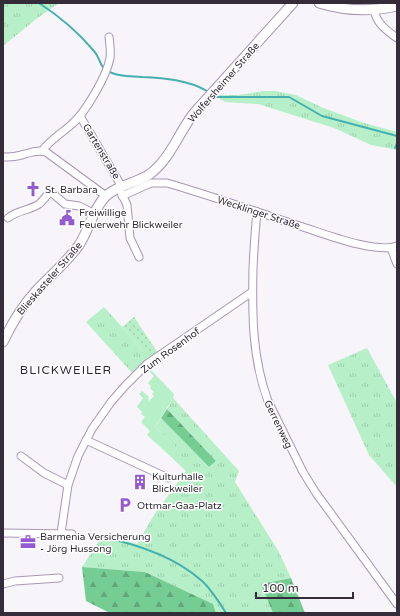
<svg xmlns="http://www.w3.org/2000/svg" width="400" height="616" font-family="'Varela Round',sans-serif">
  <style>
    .grass { fill: url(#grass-tufts) }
    .forest { fill: url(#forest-firs) }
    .park { fill: url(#park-dots) }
    .garden { fill: #b7f0c8 }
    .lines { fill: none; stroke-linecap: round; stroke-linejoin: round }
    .stream { stroke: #46afb0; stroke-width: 2 }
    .minor-casing { stroke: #a897b4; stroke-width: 9 }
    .tertiary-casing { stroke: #a897b4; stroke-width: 11 }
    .minor { stroke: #fff; stroke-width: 7 }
    .tertiary { stroke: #fff; stroke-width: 9 }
    .labels { text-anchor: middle; stroke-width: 3; stroke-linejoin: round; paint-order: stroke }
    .street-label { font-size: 10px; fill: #342d39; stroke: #fff }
    .poi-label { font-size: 10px; fill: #342d39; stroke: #fff; text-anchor: start }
    .quarter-label { font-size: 12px; letter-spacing: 1px; fill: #31233b; stroke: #fff }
  </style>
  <defs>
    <pattern id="grass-tufts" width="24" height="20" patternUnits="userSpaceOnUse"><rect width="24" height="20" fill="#b7f0c8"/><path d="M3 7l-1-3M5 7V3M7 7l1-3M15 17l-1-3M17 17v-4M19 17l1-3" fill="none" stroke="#9ecead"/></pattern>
    <pattern id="forest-firs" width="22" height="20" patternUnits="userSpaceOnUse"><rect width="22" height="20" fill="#76cd93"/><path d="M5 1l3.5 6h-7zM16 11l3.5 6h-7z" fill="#62a779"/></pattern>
    <pattern id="park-dots" width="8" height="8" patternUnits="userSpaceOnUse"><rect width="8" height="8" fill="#b7f0c8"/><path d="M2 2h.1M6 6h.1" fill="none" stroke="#9ecead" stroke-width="1.8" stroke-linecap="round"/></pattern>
  </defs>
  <rect width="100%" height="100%" fill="#f7f4fa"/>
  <g class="grass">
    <polygon points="3,3 59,3 35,20 3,46"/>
    <polygon points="264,91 275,91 296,95 321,107 361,122 397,132 397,150 371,145 334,128 258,104 225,102 220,99 219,95 238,95"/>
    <polygon points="104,307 150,358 133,374 86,322"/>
    <polygon points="367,348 397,403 397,487 369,455 328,365"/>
    <polygon points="173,398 239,471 235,482 279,552 291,578 261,584 273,613 216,613 212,604 145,572 82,567 99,541 114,537 137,544 154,515 186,471 170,456 177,448 155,427 161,418 209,467 216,461 167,409"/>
  </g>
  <g class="forest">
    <polygon points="167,409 216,461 209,467 161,418"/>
    <polygon points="82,567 145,572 213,604 216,613 110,613 86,601"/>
    <polygon points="291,578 305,613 273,613 261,584"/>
  </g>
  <polygon class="park" points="134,317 158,353 150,358 122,327"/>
  <polygon class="garden" points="150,369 174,394 173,398 155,427 177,448 170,456 147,435 150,431 141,422 145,417 141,414 142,412 137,407 143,398 139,394 142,391 149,397 148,399 149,401 154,396 152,394 154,392 150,388 151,386 148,383 154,376 148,370"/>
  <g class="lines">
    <g class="stream">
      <path d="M39,3c20,13 39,29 55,48 8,9 4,17 18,22 9,4 21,3 30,4 23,1 46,3 65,14"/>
      <polyline points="215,97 289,97 322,116 397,136"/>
      <polyline points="395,148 397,143"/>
      <path d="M96,536c38,7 77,19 106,45 9,8 17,21 24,32"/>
    </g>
    <defs>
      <g id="minor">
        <path d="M374,10c3,14 12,20 23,28"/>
        <polyline points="80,116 122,187"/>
        <path d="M42,151c8,-11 20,-18 30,-27 13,-11 35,-48 38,-66 1,-7 0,-14 -1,-21"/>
        <path d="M3,157c5,0 9,0 14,-1 10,-2 19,-7 29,-4l60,44"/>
        <polyline points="121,192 127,205 130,238 139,257"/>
        <path d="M122,196l29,-13h16c45,13 90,29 136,44 22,7 73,27 94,19"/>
        <path d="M257,212c-2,19 -3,37 -4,56 -1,45 -1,90 15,133l35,71 13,21 81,111"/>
        <path d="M8,218c9,-8 21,-7 31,-14 4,-3 7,-8 11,-12h1l14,12 14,2 16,8"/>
        <polyline points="391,248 397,264"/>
        <polyline points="86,440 168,478"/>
        <polyline points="21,456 44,473 68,485"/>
        <polyline points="3,533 72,534"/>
        <polyline points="61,533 68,485 78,456 92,429 111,402 125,386 147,364 252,292"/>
        <polyline points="3,584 15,581 59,578"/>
      </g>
      <g id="tertiary">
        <path d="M319,3c26,8 52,9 78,3"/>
        <path d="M3,342c9,-19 19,-36 33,-51 14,-15 31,-29 43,-46 10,-15 14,-36 26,-48 10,-11 32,-14 45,-23 21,-16 29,-42 44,-61l99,-110"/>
      </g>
    </defs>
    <use href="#minor" class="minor-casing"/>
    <use href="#tertiary" class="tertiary-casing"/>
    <use href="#minor" class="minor"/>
    <use href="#tertiary" class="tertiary"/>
  </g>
  <defs>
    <symbol id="church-bare" viewBox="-9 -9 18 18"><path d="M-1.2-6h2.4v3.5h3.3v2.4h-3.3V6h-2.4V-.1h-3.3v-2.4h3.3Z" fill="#9559d1" stroke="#fff" stroke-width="2.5" paint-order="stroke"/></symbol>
    <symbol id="civic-bare" viewBox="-9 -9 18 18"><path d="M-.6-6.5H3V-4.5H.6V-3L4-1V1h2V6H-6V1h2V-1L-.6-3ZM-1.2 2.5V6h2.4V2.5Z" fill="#9559d1" stroke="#fff" stroke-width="2.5" paint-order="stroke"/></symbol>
    <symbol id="building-bare" viewBox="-9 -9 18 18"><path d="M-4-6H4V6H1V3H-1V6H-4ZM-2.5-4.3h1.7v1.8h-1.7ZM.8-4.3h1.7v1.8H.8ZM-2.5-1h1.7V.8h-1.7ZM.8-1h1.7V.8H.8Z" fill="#9559d1" stroke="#fff" stroke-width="2.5" paint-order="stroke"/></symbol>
    <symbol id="parking-bare" viewBox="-9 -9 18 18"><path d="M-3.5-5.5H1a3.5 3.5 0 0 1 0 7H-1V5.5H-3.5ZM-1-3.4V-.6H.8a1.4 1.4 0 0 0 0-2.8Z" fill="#9559d1" stroke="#fff" stroke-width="2.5" paint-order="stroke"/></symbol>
    <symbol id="office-bare" viewBox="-9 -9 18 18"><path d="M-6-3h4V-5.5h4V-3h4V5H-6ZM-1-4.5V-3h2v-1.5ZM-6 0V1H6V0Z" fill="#9559d1" stroke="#fff" stroke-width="2.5" paint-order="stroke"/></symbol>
  </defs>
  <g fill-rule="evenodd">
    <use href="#church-bare" x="22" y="178" width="22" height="22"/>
    <use href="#civic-bare" x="56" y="207" width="22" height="22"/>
    <use href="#building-bare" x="129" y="471" width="22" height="22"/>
    <use href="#parking-bare" x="114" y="494" width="22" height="22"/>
    <use href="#office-bare" x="17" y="531" width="22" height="22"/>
  </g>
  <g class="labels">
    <g class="street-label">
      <text transform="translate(223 82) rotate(-49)" y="4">Wolfersheimer Straße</text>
      <text transform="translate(102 151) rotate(59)" y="4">Gartenstraße</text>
      <text transform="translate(259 212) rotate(18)" y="4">Wecklinger Straße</text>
      <text transform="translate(49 278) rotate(-49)" y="4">Blieskasteler Straße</text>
      <text transform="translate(170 350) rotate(-36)" y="4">Zum Rosenhof</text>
      <text transform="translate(279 424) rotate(64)" y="4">Gerrenweg</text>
    </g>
    <g class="poi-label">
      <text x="45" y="193">St. Barbara</text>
      <text x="79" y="216">Freiwillige<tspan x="79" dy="12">Feuerwehr Blickweiler</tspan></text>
      <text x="152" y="480">Kulturhalle<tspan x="152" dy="12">Blickweiler</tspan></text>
      <text x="137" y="509">Ottmar-Gaa-Platz</text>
      <text x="40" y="540">Barmenia Versicherung<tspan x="40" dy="12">- Jörg Hussong</tspan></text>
    </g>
    <g class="quarter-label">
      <text x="66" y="374">BLICKWEILER</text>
    </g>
  </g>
  <rect width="400" height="616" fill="none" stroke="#342d39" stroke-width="8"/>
  <path d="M256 592v6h97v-6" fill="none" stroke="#342d39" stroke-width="2"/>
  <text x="262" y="592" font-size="12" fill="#342d39" stroke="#ffffff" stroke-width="3" paint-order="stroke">100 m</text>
</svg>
